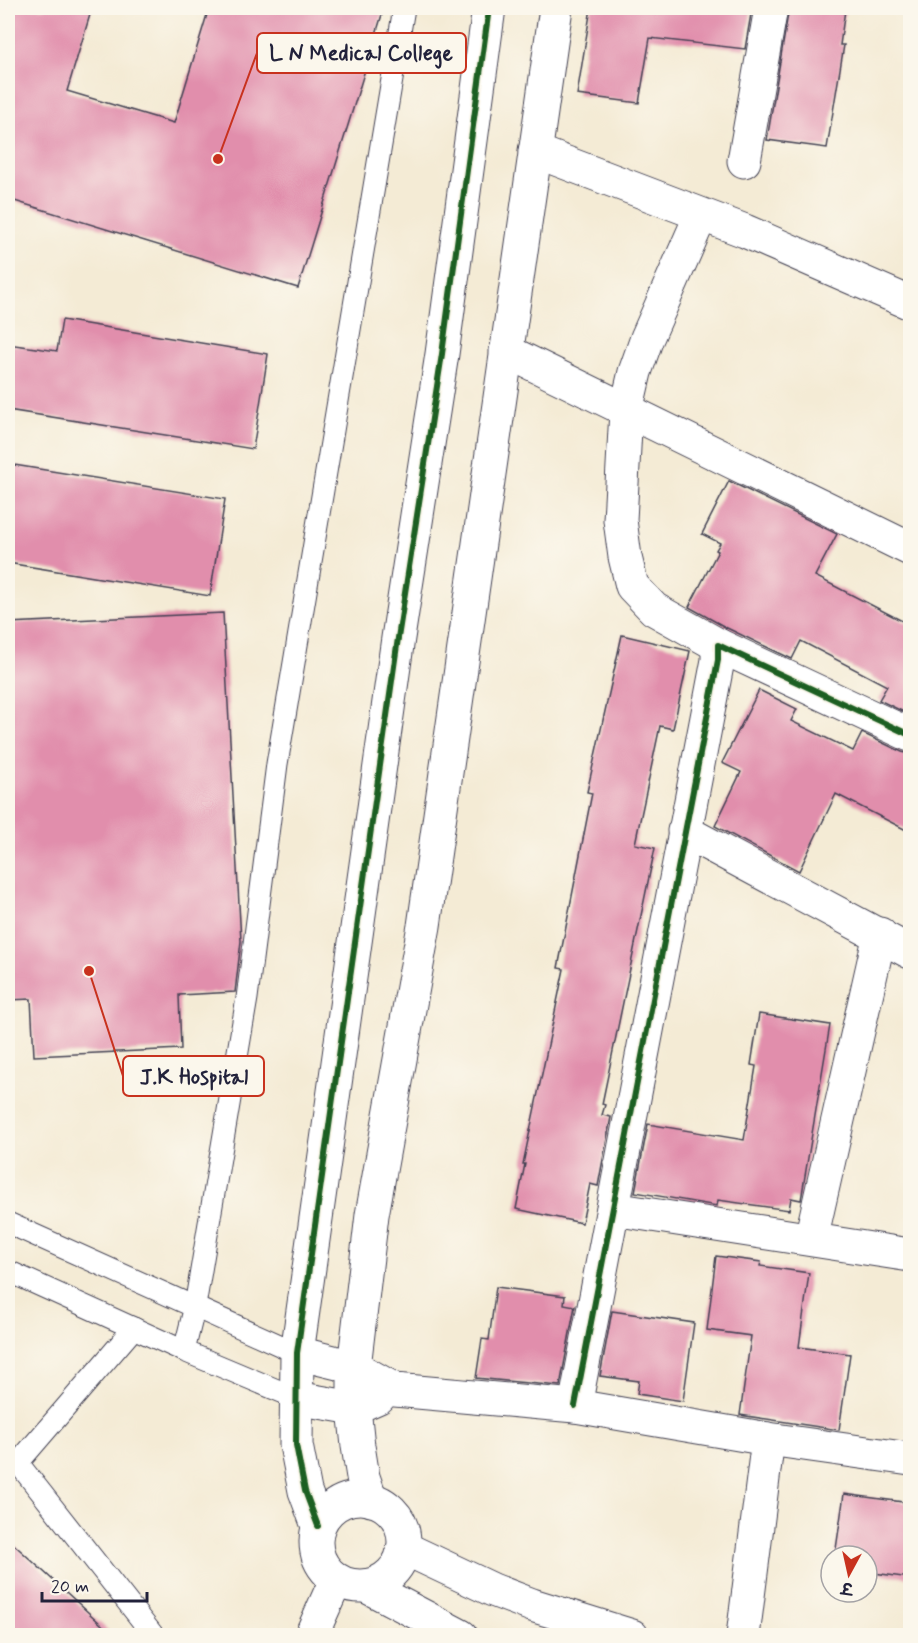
<svg xmlns="http://www.w3.org/2000/svg" width="918" height="1643" font-family="Mynerve,'Playpen Sans Deva',sans-serif">
  <style>
    .building { fill: #e18eac }
    .lines { fill: none; stroke-linecap: round; stroke-linejoin: round }
    .service-casing { stroke: #424052; stroke-width: 23 }
    .minor-casing { stroke: #424052; stroke-width: 35 }
    .tertiary-casing { stroke: #424052; stroke-width: 35 }
    .service { stroke: #fff; stroke-width: 21 }
    .minor { stroke: #fff; stroke-width: 33 }
    .tertiary { stroke: #fff; stroke-width: 33 }
    .cycleway-casing { stroke: #fbf7ec; stroke-width: 10 }
    .cycleway { stroke: #1b5e20; stroke-width: 6 }
    .leader { fill: none; stroke: #c8321e; stroke-width: 2 }
    .callout-dot { fill: #c8321e; stroke: #fbf7ec; stroke-width: 2 }
    .callout { fill: #fbf7ec; stroke: #c8321e; stroke-width: 2 }
    .callout-label { font-size: 22px; text-anchor: middle; font-weight: bold; fill: #22223b }
  </style>
  <rect width="100%" height="100%" fill="#fbf7ec"/>
  <filter id="ink" filterUnits="userSpaceOnUse"><feTurbulence type="fractalNoise" baseFrequency=".0167" numOctaves="2"/><feDisplacementMap in="SourceGraphic" scale="12" xChannelSelector="R" yChannelSelector="G"/><feConvolveMatrix kernelMatrix="1 2 1 2 8 2 1 2 1" color-interpolation-filters="sRGB"/></filter>
  <filter id="wash" filterUnits="userSpaceOnUse"><feTurbulence type="fractalNoise" baseFrequency=".008" numOctaves="4" result="noise"/><feDisplacementMap in="SourceGraphic" scale="24" xChannelSelector="R" yChannelSelector="G"/><feGaussianBlur stdDeviation="1.35" result="paint"/><feColorMatrix in="noise" values="0 0 0 0 0 0 0 0 0 0 0 0 0 0 0 0 0 1.4 0 .05"/><feComposite in="paint" operator="in"/></filter>
  <g filter="url(#wash)">
    <rect width="100%" height="100%" fill="#f4ebd5"/>
    <g id="blocks">
      <g class="building">
        <polygon points="8,8 92,8 67,91 174,123 209,8 384,8 298,288 8,199"/>
        <polygon points="591,8 752,8 745,49 650,38 639,103 577,95"/>
        <polygon points="789,8 827,8 845,10 840,45 844,45 827,148 767,140"/>
        <polygon points="62,320 268,354 253,449 8,410 8,344 57,351"/>
        <polygon points="8,464 225,499 210,596 8,563"/>
        <polygon points="729,481 837,534 815,576 910,625 910,715 879,700 887,686 801,641 792,659 727,628 689,607 718,551 716,550 720,543 702,534"/>
        <polygon points="223,613 241,941 235,992 179,995 181,1049 34,1056 31,999 8,1000 8,623"/>
        <polygon points="622,635 690,651 673,729 660,726 635,844 655,848 602,1104 605,1105 602,1115 611,1117 598,1186 590,1184 582,1223 516,1209 525,1164 523,1164 564,969 558,968 592,793 587,792"/>
        <polygon points="759,690 797,709 791,721 853,751 862,733 902,752 910,754 910,832 836,794 799,871 715,826 741,772 722,763"/>
        <polygon points="759,1014 830,1025 801,1200 791,1198 789,1210 718,1200 717,1206 635,1192 648,1124 744,1140 756,1066 751,1065"/>
        <polygon points="716,1256 761,1262 760,1266 809,1273 799,1347 850,1354 839,1430 740,1415 751,1336 707,1330"/>
        <polygon points="496,1287 565,1296 564,1304 575,1306 560,1386 476,1378 482,1339 489,1340"/>
        <polygon points="612,1311 694,1323 683,1401 637,1394 639,1381 600,1376"/>
        <polygon points="844,1494 910,1503 910,1578 867,1572 867,1556 835,1556"/>
        <polygon points="8,1539 113,1635 8,1635"/>
      </g>
    </g>
  </g>
  <g filter="url(#ink)">
    <use href="#blocks" fill-opacity="0" stroke="#424052" stroke-width="1.5"/>
    <g class="lines">
      <defs>
        <g id="service">
          <polyline points="8,1223 297,1353"/>
          <polyline points="8,1271 184,1351 296,1398"/>
          <polyline points="134,1328 18,1463 154,1636"/>
          <polyline points="184,1351 195,1306 247,998 277,764 404,8"/>
        </g>
        <g id="minor">
          <polyline points="535,151 745,231 910,303"/>
          <polyline points="744,161 771,8"/>
          <polyline points="701,215 647,338 635,372 626,411 620,520 625,557 632,586 654,609 718,645"/>
          <polyline points="506,351 910,549"/>
          <polyline points="684,831 910,952"/>
          <polyline points="613,1209 910,1255"/>
          <polyline points="811,1239 880,934"/>
          <polyline points="297,1353 354,1367 395,1390 575,1406 768,1439 910,1459"/>
          <polyline points="296,1398 354,1408 379,1397"/>
          <polyline points="575,1406 718,660 718,645 910,735"/>
          <polyline points="743,1636 768,1439"/>
        </g>
        <g id="tertiary">
          <circle cx="360" cy="1542" r="44"/>
          <polyline points="371,1500 363,1477 358,1446 354,1408 354,1367 372,1215 424,926 556,8"/>
          <polyline points="318,1526 305,1491 296,1445 297,1353 398,638 442,354 489,8"/>
          <polyline points="404,1548 493,1590 532,1605 632,1636"/>
          <polyline points="366,1586 461,1636"/>
          <polyline points="311,1636 336,1580"/>
        </g>
      </defs>
      <use href="#service" class="service-casing"/>
      <use href="#minor" class="minor-casing"/>
      <use href="#tertiary" class="tertiary-casing"/>
      <use href="#service" class="service"/>
      <use href="#minor" class="minor"/>
      <use href="#tertiary" class="tertiary"/>
      <defs>
        <g id="cycleway">
          <polyline points="575,1406 718,660 718,645 910,735"/>
          <polyline points="318,1526 305,1491 296,1445 297,1353 398,638 442,354 489,8"/>
        </g>
      </defs>
      <use href="#cycleway" class="cycleway-casing"/>
      <use href="#cycleway" class="cycleway"/>
    </g>
  </g>
  <path class="leader" d="M218 159L257 53M89 971L123 1076"/>
  <g class="callout-dot">
    <circle cx="218" cy="159" r="6"/>
    <circle cx="89" cy="971" r="6"/>
  </g>
  <g class="callout">
    <rect x="257" y="33" width="209" height="40" rx="6"/>
    <rect x="123" y="1056" width="141" height="40" rx="6"/>
  </g>
  <g class="callout-label">
    <text x="361" y="60">L N Medical College</text>
    <text x="194" y="1084">J.K Hospital</text>
  </g>
  <rect width="918" height="1643" fill="none" stroke="#fbf7ec" stroke-width="30"/>
  <g transform="translate(849 1574) rotate(188)"><circle r="28" fill="#fbf7ec" stroke="#a4a2a5" stroke-width="1.5"/>
  <path d="M0-4.5L10 22L0 15L-10 22Z" fill="#c8321e"/>
  <text y="-9" font-size="16" font-weight="bold" text-anchor="middle" fill="#22223b">उ</text>
  </g>
  <path d="M42 1592v9h105v-9" fill="none" stroke="#22223b" stroke-width="3"/>
  <text x="51" y="1592" font-size="18" fill="#22223b" stroke="#fbf7ec" stroke-width="4.5" paint-order="stroke">20 m</text>
</svg>
